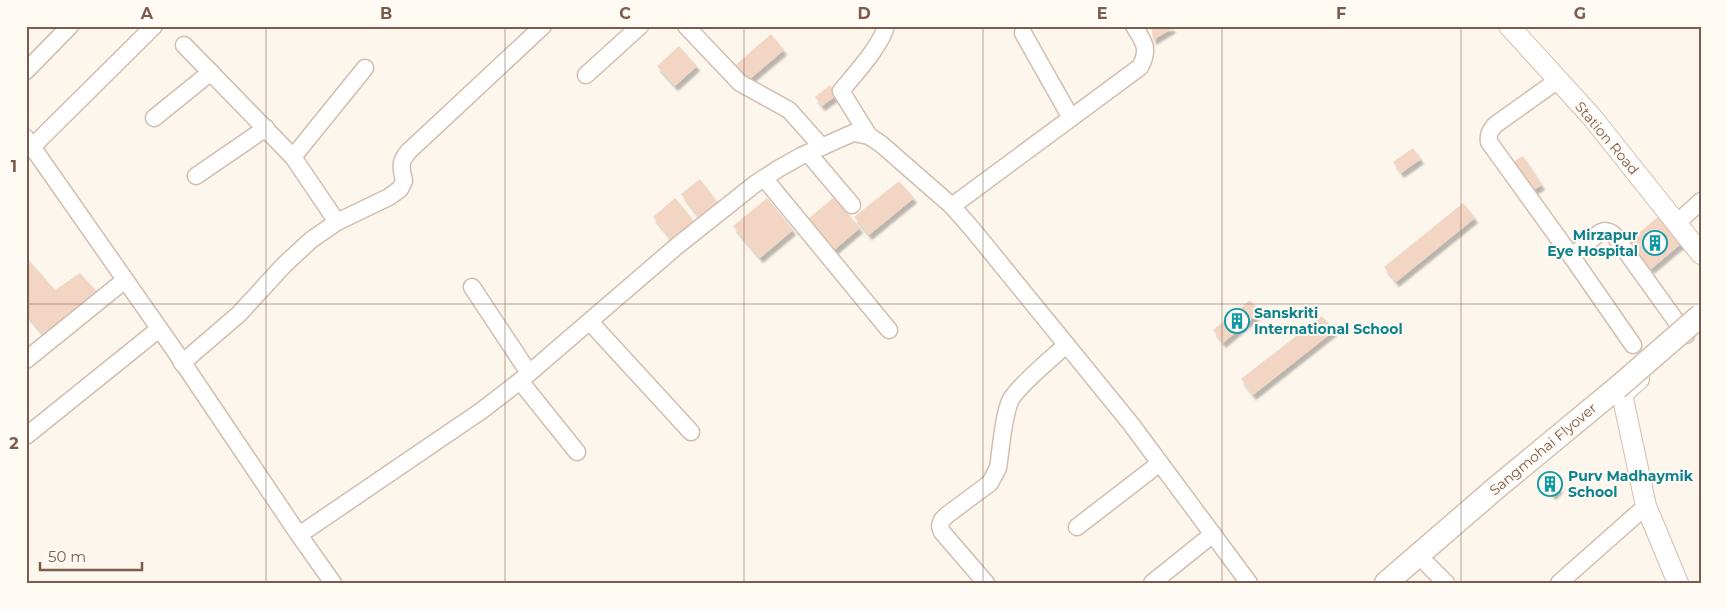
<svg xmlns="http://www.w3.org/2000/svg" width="1727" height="609" font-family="Montserrat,sans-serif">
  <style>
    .building { fill: #f3d5c3; filter: url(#shadow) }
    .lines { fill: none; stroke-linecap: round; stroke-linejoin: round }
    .minor-casing { stroke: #d1beb0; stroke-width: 19 }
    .tertiary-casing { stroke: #d1beb0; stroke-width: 22 }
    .secondary-casing { stroke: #d6c0b0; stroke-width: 25 }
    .minor { stroke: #fff; stroke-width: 16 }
    .tertiary { stroke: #fff; stroke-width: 20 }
    .secondary { stroke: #fff; stroke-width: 22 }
    .secondary-bridge-casing { stroke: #d6c0b0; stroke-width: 25; stroke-linecap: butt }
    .secondary-bridge { stroke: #fff; stroke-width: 22 }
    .grid { fill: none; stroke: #7a5c4d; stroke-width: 1; stroke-opacity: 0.55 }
    .labels { text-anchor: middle; stroke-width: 4; stroke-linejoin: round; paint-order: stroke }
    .street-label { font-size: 14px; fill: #7a5c4d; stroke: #fffaf3 }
    .culture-label { font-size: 14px; font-weight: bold; fill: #0d838f; stroke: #fffaf3; text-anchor: start }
    .neatline { fill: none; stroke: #7a5c4d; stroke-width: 2 }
    .grid-label { font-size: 16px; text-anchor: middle; font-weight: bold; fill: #7a5c4d }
  </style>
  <defs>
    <filter id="shadow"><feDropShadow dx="3" dy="5" stdDeviation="1" flood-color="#0004"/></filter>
  </defs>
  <rect width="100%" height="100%" fill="#fdf6ec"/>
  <g class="building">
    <polygon points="1151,26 1172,26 1173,28 1153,40"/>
    <polygon points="771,34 784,50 743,85 730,70"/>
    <polygon points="679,46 697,66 675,86 657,66"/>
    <polygon points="830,85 837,95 822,106 815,97"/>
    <polygon points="1413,148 1421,159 1401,173 1393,162"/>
    <polygon points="1523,156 1542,185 1527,194 1508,165"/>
    <polygon points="700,179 721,207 702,221 681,194"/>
    <polygon points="899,181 914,198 869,235 854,217"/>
    <polygon points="834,197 860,228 833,251 807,220"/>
    <polygon points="675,198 699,227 677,246 653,217"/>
    <polygon points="767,198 793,230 760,258 733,226"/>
    <polygon points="1463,203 1475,218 1396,282 1384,267"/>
    <polygon points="1659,216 1682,243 1651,269 1628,242"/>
    <polygon points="26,257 55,290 80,273 98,293 43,334 26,314"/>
    <polygon points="1250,300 1260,312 1223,343 1213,330"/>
    <polygon points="1322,316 1334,331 1253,395 1241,379"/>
    <polygon points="1546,474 1560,488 1553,495 1539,481"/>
  </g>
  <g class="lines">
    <defs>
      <g id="minor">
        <polyline points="686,26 740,83 789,110 822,147"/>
        <polyline points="1023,33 1071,118"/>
        <polyline points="184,45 293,157 337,222"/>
        <polyline points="26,71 70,26"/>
        <polyline points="586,75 640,26"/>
        <path d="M1558,80l-63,45c-5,6 -7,9 -6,17l83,115c7,-6 24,-24 32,-26 5,0 8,2 11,5l71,99"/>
        <polyline points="154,118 211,72"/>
        <path d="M869,136l-28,-45c13,-16 40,-45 45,-65"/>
        <polyline points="26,138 175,351 299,535 333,583"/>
        <polyline points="32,147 154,26"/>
        <polyline points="808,153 852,205"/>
        <polyline points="293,157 365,68"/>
        <polyline points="196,176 266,128"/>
        <polyline points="764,178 889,330"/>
        <path d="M952,206l188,-139c10,-18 4,-25 -6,-41"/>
        <polyline points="1677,223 1701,201"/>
        <polyline points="1572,257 1633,345"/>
        <polyline points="472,287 529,373"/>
        <polyline points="590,322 691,432"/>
        <polyline points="26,360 125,280"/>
        <path d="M182,363l57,-49 45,-49 27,-25 26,-18 52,-25 11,-8 4,-8c-3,-14 -5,-19 5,-30l134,-125"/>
        <polyline points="520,381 577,452"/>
        <polyline points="26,436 159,329"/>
        <polyline points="1077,527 1160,463"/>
        <polyline points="299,535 481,411 520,381 677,246 755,184 778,169 801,156 853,133 869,136 881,144 952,206 973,230 1131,424 1249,583"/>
        <polyline points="1428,565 1446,583"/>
        <path d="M986,583l-44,-51 -2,-6 2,-6 5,-5 43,-32 8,-15c3,-18 5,-53 13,-69 9,-15 41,-41 55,-54"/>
        <polyline points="1152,583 1213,534"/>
        <polyline points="1559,583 1646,506"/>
      </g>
      <g id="tertiary">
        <polyline points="1509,26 1591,116 1701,254"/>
        <polyline points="1639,379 1622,394 1646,506 1678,583"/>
      </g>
      <polyline id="secondary" points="1386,583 1496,488 1617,388"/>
    </defs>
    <use href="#minor" class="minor-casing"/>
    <use href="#tertiary" class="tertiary-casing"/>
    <use href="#secondary" class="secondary-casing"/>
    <use href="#minor" class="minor"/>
    <use href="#tertiary" class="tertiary"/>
    <use href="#secondary" class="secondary"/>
    <defs>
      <polyline id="secondary-bridge" points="1617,388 1701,315"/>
    </defs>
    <use href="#secondary-bridge" class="secondary-bridge-casing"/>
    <use href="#secondary-bridge" class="secondary-bridge"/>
  </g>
  <path class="grid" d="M266,26v557M505,26v557M744,26v557M983,26v557M1222,26v557M1461,26v557M26,304h1675"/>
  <defs>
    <symbol id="building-ring" viewBox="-11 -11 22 22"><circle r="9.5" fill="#fffaf3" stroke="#0f9aa8" stroke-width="1.5"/><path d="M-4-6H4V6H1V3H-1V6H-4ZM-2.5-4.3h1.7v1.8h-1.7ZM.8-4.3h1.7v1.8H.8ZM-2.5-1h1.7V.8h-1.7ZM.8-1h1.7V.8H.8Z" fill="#0f9aa8"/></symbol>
  </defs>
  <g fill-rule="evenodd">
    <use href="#building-ring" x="1641" y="229" width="28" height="28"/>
    <use href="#building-ring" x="1223" y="307" width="28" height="28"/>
    <use href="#building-ring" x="1536" y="470" width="28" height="28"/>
  </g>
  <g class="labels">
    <g class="street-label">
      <text transform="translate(1607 138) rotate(50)" y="5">Station Road</text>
      <text transform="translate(1543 449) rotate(-40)" y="5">Sangmohai Flyover</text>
    </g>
    <g class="culture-label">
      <text x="1638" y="240" text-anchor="end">Mirzapur<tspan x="1638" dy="16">Eye Hospital</tspan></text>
      <text x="1254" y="318">Sanskriti<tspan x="1254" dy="16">International School</tspan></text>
      <text x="1568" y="481">Purv Madhaymik<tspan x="1568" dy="16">School</tspan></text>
    </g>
  </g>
  <rect width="1727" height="609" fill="none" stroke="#fffaf3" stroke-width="55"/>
  <path d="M40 562v8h102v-8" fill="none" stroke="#7a5c4d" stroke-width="2.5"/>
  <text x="48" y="562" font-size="15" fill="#7a5c4d" stroke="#fffaf3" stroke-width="4" paint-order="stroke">50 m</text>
  <rect x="28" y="28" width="1672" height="554" class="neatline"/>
  <g class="grid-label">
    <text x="147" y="19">A</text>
    <text x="386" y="19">B</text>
    <text x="625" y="19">C</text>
    <text x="864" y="19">D</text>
    <text x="1102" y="19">E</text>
    <text x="1341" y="19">F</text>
    <text x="1580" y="19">G</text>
    <text x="14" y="172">1</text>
    <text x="14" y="449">2</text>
  </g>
</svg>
